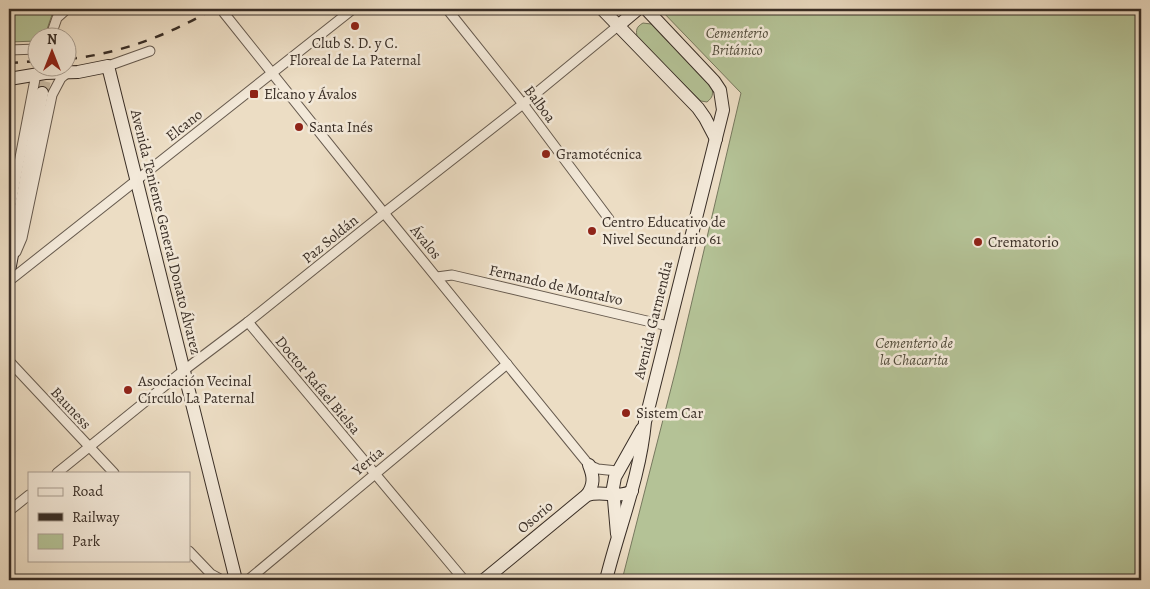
<svg xmlns="http://www.w3.org/2000/svg" width="1150" height="589" font-family="Alegreya,serif">
  <style>
    .green { fill: #b4c296; stroke: #76785e }
    .lines { fill: none; stroke-linecap: round; stroke-linejoin: round }
    .secondary-tunnel { stroke: #c8baa4; stroke-width: 12; stroke-dasharray: 12 6; stroke-linecap: butt }
    .street-casing { stroke: #665a4e; stroke-width: 11 }
    .secondary-casing { stroke: #392e26; stroke-width: 14 }
    .street { stroke: #f3e9d9; stroke-width: 9 }
    .secondary { stroke: #f3e9d9; stroke-width: 12 }
    .rail { stroke: #392e26; stroke-width: 2.5; stroke-dasharray: 9 9; stroke-linecap: butt }
    .poi-dot { fill: #8f2418; stroke: #f3e9d9; stroke-width: 2 }
    .labels { text-anchor: middle; stroke-width: 5; stroke-linejoin: round; paint-order: stroke }
    .park-label { font-size: 15px; font-style: italic; fill: #524c3c; stroke: #f3e9d9 }
    .poi-label { font-size: 15px; fill: #392e26; stroke: #f3e9d9; text-anchor: start }
    .street-label { font-size: 15px; fill: #392e26; stroke: #f3e9d9 }
  </style>
  <rect width="100%" height="100%" fill="#ecddc4"/>
  <filter id="stains"><feTurbulence type="fractalNoise" baseFrequency=".004" numOctaves="4"/><feColorMatrix values="0 0 0 0 .2 0 0 0 0 .09 0 0 0 0 .02 0 0 0 .5 -.17"/></filter>
  <radialGradient id="worn" r=".72"><stop offset=".6" stop-color="#630" stop-opacity="0"/><stop offset="1" stop-color="#630" stop-opacity=".3"/></radialGradient>
  <g class="green">
    <polygon points="9,9 54,9 45,35 42,37 38,38 37,41 9,42"/>
    <polygon points="660,9 1141,9 1141,580 622,580 677,365 741,93"/>
    <path d="M643,23l8,1 61,63c1,8 1,10 -5,15l-6,-1 -64,-64c-1,-7 -1,-10 6,-14z"/>
  </g>
  <g class="lines">
    <polyline class="secondary-tunnel" points="42,93 48,68"/>
    <defs>
      <g id="street">
        <polyline points="447,9 523,104 609,219"/>
        <polyline points="224,13 384,213 589,465 598,469 617,471"/>
        <polyline points="50,38 57,18 67,9"/>
        <polyline points="9,50 38,49"/>
        <polyline points="108,66 150,51"/>
        <polyline points="9,215 36,74"/>
        <polyline points="16,252 22,238 52,95 61,78 67,73"/>
        <polyline points="437,277 452,275 668,326"/>
        <polyline points="9,281 353,9"/>
        <polyline points="248,322 464,580"/>
        <polyline points="9,361 114,473"/>
        <polyline points="57,473 183,371 248,322 384,213 523,104 619,25"/>
        <polyline points="9,511 29,495"/>
        <polyline points="189,551 211,574 222,580"/>
        <polyline points="248,580 507,364"/>
      </g>
      <g id="secondary">
        <polyline points="602,9 698,108 705,118 716,139"/>
        <polyline points="619,25 638,9"/>
        <polyline points="9,79 45,73 78,72 108,66 236,580"/>
        <polyline points="9,271 42,93"/>
        <path d="M587,495c7,-10 7,-18 2,-30"/>
        <polyline points="617,534 613,488 615,477 642,429"/>
        <path d="M484,580l103,-85c16,-5 32,4 45,-4"/>
        <path d="M606,580c13,-53 34,-103 39,-158l78,-312 -3,-20 -6,-9 -68,-72"/>
      </g>
    </defs>
    <use href="#street" class="street-casing"/>
    <use href="#secondary" class="secondary-casing"/>
    <use href="#street" class="street"/>
    <use href="#secondary" class="secondary"/>
    <g class="rail">
      <path d="M68,59c51,-5 101,-24 145,-50"/>
      <polyline points="9,63 38,61"/>
    </g>
  </g>
  <g class="poi-dot">
    <circle cx="355" cy="26" r="5"/>
    <rect x="249" y="89" width="10" height="10" rx="2.5"/>
    <circle cx="299" cy="127" r="5"/>
    <circle cx="546" cy="154" r="5"/>
    <circle cx="592" cy="231" r="5"/>
    <circle cx="978" cy="242" r="5"/>
    <circle cx="128" cy="390" r="5"/>
    <circle cx="626" cy="413" r="5"/>
  </g>
  <g class="labels">
    <g class="park-label">
      <text x="737" y="38">Cementerio<tspan x="737" dy="17">Británico</tspan></text>
      <text x="914" y="348">Cementerio de<tspan x="914" dy="17">la Chacarita</tspan></text>
    </g>
    <g class="poi-label">
      <text x="355" y="48" text-anchor="middle">Club S. D. y C.<tspan x="355" dy="17">Floreal de La Paternal</tspan></text>
      <text x="264" y="99">Elcano y Ávalos</text>
      <text x="309" y="132">Santa Inés</text>
      <text x="556" y="159">Gramotécnica</text>
      <text x="602" y="227">Centro Educativo de<tspan x="602" dy="17">Nivel Secundario 61</tspan></text>
      <text x="988" y="247">Crematorio</text>
      <text x="138" y="386">Asociación Vecinal<tspan x="138" dy="17">Círculo La Paternal</tspan></text>
      <text x="636" y="418">Sistem Car</text>
    </g>
    <g class="street-label">
      <text transform="translate(540 104) rotate(53)" y="5">Balboa</text>
      <text transform="translate(184 125) rotate(-38)" y="5">Elcano</text>
      <text transform="translate(166 232) rotate(76)" y="5">Avenida Teniente General Donato Álvarez</text>
      <text transform="translate(330 239) rotate(-39)" y="5">Paz Soldán</text>
      <text transform="translate(426 242) rotate(50)" y="5">Ávalos</text>
      <text transform="translate(556 285) rotate(13)" y="5">Fernando de Montalvo</text>
      <text transform="translate(653 320) rotate(-76)" y="5">Avenida Garmendia</text>
      <text transform="translate(318 385) rotate(50)" y="5">Doctor Rafael Bielsa</text>
      <text transform="translate(71 408) rotate(47)" y="5">Bauness</text>
      <text transform="translate(368 461) rotate(-40)" y="5">Yerúa</text>
      <text transform="translate(535 517) rotate(-40)" y="5">Osorio</text>
    </g>
  </g>
  <rect width="1150" height="589" fill="none" stroke="#ecddc4" stroke-width="30"/>
  <rect x="10" y="10" width="1130" height="569" fill="none" stroke="#392e26" stroke-width="2.5"/>
  <rect x="15" y="15" width="1120" height="559" fill="none" stroke="#392e26"/>
  <rect x="28" y="472" width="162" height="90" fill="#f3e9d9" stroke="#a99e91"/>
  <rect x="38" y="488" width="25" height="8" fill="#f3e9d9" stroke="#a99e91"/>
  <text x="72" y="496" font-size="15" fill="#392e26">Road</text>
  <rect x="38" y="513" width="25" height="8" fill="#392e26" stroke="#a99e91"/>
  <text x="72" y="522" font-size="15" fill="#392e26">Railway</text>
  <rect x="38" y="534" width="25" height="15" fill="#b4c296" stroke="#a99e91"/>
  <text x="72" y="546" font-size="15" fill="#392e26">Park</text>
  <g transform="translate(52 52)"><circle r="24" fill="#f3e9d9" stroke="#a99e91"/>
  <path d="M0-4L9 19L0 12L-9 19Z" fill="#8f2418"/>
  <text y="-8" font-size="14" font-weight="bold" text-anchor="middle" fill="#392e26">N</text>
  </g>
  <rect width="100%" height="100%" filter="url(#stains)"/>
  <rect width="100%" height="100%" fill="url(#worn)"/>
</svg>
